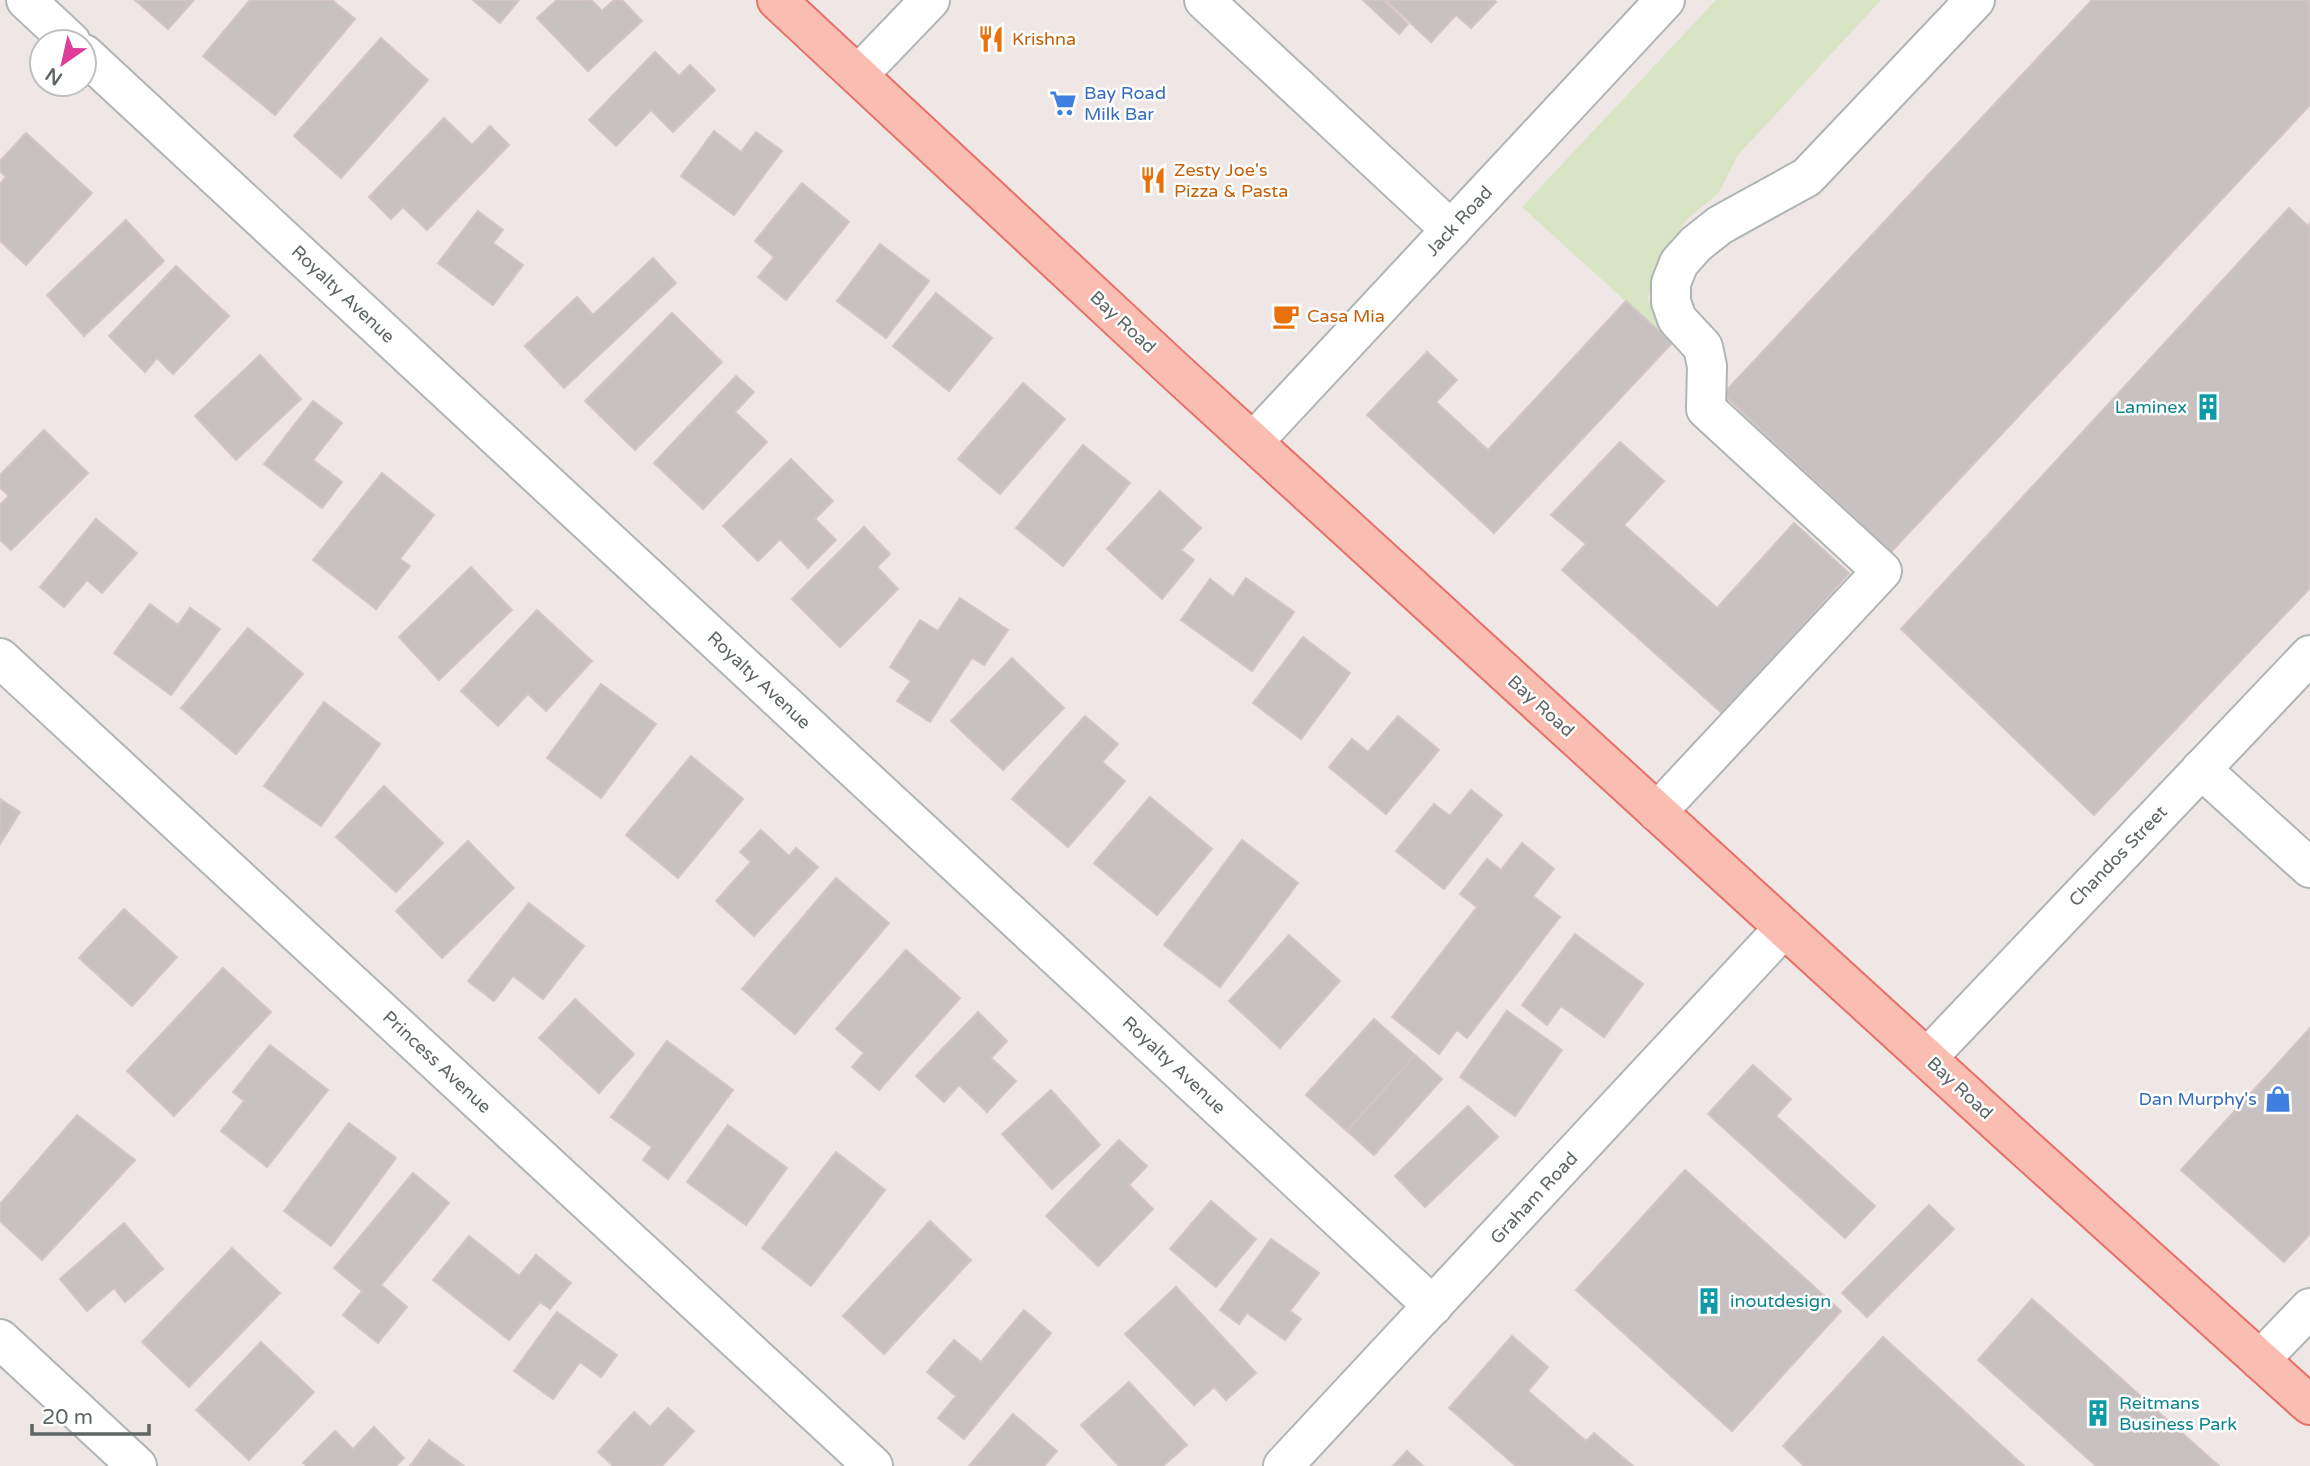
<svg xmlns="http://www.w3.org/2000/svg" width="2310" height="1466" font-family="'Varela Round',sans-serif">
  <style>
    .green { fill: #d9e4c5 }
    .building { fill: #c8c1c1; stroke: #d3c5c5; stroke-width: 2 }
    .lines { fill: none; stroke-linecap: round; stroke-linejoin: round }
    .minor-casing { stroke: #afb5b5; stroke-width: 42 }
    .major-casing { stroke: #e86f66; stroke-width: 42 }
    .minor { stroke: #fff; stroke-width: 38 }
    .major { stroke: #f9beb1; stroke-width: 38 }
    .labels { text-anchor: middle; stroke-width: 5; stroke-linejoin: round; paint-order: stroke }
    .food-label { font-size: 18px; fill: #c56008; stroke: #fff; text-anchor: start }
    .shop-label { font-size: 18px; fill: #366cbe; stroke: #fff; text-anchor: start }
    .street-label { font-size: 18px; fill: #5e6565; stroke: #fff }
    .culture-label { font-size: 18px; fill: #0d838f; stroke: #fff; text-anchor: start }
  </style>
  <rect width="100%" height="100%" fill="#efe7e6"/>
  <polygon class="green" points="1716,0 1881,0 1738,155 1719,193 1686,220 1654,276 1648,299 1666,338 1522,207"/>
  <g class="building">
    <polygon points="135,0 194,0 168,29"/>
    <polygon points="250,0 332,0 355,19 275,115 203,56"/>
    <polygon points="473,0 519,0 500,23"/>
    <polygon points="557,0 591,0 602,11 614,0 622,0 642,21 588,71 537,18"/>
    <polygon points="1363,0 1383,0 1408,24 1399,34"/>
    <polygon points="1386,0 1494,0 1496,2 1471,28 1456,15 1431,42"/>
    <polygon points="2092,0 2310,0 2310,105 1891,552 1723,394"/>
    <polygon points="381,38 428,80 341,178 294,136"/>
    <polygon points="655,52 679,76 690,65 715,90 673,132 651,110 616,146 589,120"/>
    <polygon points="444,118 472,145 490,126 509,145 427,230 403,207 391,219 369,197"/>
    <polygon points="714,131 741,152 756,132 782,151 734,215 681,176"/>
    <polygon points="26,133 92,193 26,265 0,241 0,184 6,177 0,171 0,161"/>
    <polygon points="802,183 849,222 786,300 758,277 774,257 755,241"/>
    <polygon points="2289,208 2308,226 2310,223 2310,588 2094,815 1901,629"/>
    <polygon points="478,211 503,230 493,243 523,265 493,305 438,263"/>
    <polygon points="126,220 164,261 84,336 47,295"/>
    <polygon points="880,244 929,281 886,338 837,301"/>
    <polygon points="653,258 676,283 564,388 525,346 577,297 593,315"/>
    <polygon points="176,266 229,316 173,374 157,358 145,372 109,336"/>
    <polygon points="936,293 992,338 949,391 893,346"/>
    <polygon points="1626,301 1672,343 1494,533 1367,415 1427,352 1457,380 1436,402 1488,450"/>
    <polygon points="672,313 722,362 635,450 585,401"/>
    <polygon points="260,355 301,399 236,460 195,416"/>
    <polygon points="736,376 754,392 735,412 767,442 703,509 654,463"/>
    <polygon points="1023,383 1065,419 1000,494 958,459"/>
    <polygon points="313,401 342,423 313,460 342,482 322,508 264,464"/>
    <polygon points="44,430 88,473 11,550 0,540 0,505 9,496 0,488 0,475"/>
    <polygon points="1620,442 1664,481 1624,525 1717,608 1794,523 1849,573 1723,714 1562,570 1586,544 1551,515"/>
    <polygon points="1083,445 1130,483 1063,566 1016,528"/>
    <polygon points="791,459 833,501 815,519 836,540 808,568 780,539 758,561 723,526"/>
    <polygon points="382,473 434,515 400,559 410,566 376,609 313,560"/>
    <polygon points="1160,491 1201,528 1181,550 1194,560 1162,599 1107,549"/>
    <polygon points="96,519 137,553 102,593 87,580 64,607 40,587"/>
    <polygon points="864,527 890,554 877,567 898,589 840,647 792,599"/>
    <polygon points="471,567 512,610 439,680 399,637"/>
    <polygon points="1246,578 1294,612 1252,671 1181,620 1210,579 1233,597"/>
    <polygon points="960,598 1008,630 984,665 972,658 930,722 897,701 911,681 890,667 920,620 938,631"/>
    <polygon points="150,604 178,625 190,608 220,629 171,695 114,653"/>
    <polygon points="537,610 592,661 546,711 528,694 498,726 461,691"/>
    <polygon points="248,628 303,674 236,754 181,708"/>
    <polygon points="1303,637 1350,673 1301,739 1253,703"/>
    <polygon points="1012,658 1064,708 1003,770 951,721"/>
    <polygon points="601,684 656,724 601,798 547,758"/>
    <polygon points="324,702 380,744 321,826 264,786"/>
    <polygon points="1085,716 1118,744 1102,762 1125,781 1068,847 1012,799"/>
    <polygon points="1398,716 1439,750 1386,814 1329,767 1352,739 1368,752"/>
    <polygon points="691,756 743,799 678,878 626,835"/>
    <polygon points="384,786 443,843 396,892 336,837"/>
    <polygon points="1471,790 1502,815 1444,889 1396,851 1434,804 1450,816"/>
    <polygon points="1150,797 1212,849 1157,915 1094,863"/>
    <polygon points="0,799 20,812 0,844"/>
    <polygon points="761,830 789,856 796,848 818,867 754,936 716,901 751,862 740,852"/>
    <polygon points="1242,840 1298,883 1220,987 1164,945"/>
    <polygon points="468,841 514,888 442,958 396,911"/>
    <polygon points="1522,843 1554,869 1533,896 1560,917 1467,1038 1457,1030 1439,1054 1392,1017 1477,907 1460,894 1487,859 1501,870"/>
    <polygon points="836,878 889,923 795,1034 742,989"/>
    <polygon points="529,903 584,946 543,999 513,976 494,1001 468,981"/>
    <polygon points="124,909 177,957 132,1006 79,958"/>
    <polygon points="1575,934 1643,984 1604,1037 1561,1006 1547,1025 1522,1005"/>
    <polygon points="1289,935 1340,981 1280,1048 1229,1001"/>
    <polygon points="906,950 960,998 879,1090 852,1067 864,1053 836,1029"/>
    <polygon points="223,968 271,1012 174,1116 127,1071"/>
    <polygon points="575,999 634,1054 599,1093 539,1038"/>
    <polygon points="1507,1011 1562,1050 1515,1116 1460,1077"/>
    <polygon points="978,1012 1007,1041 991,1058 1016,1081 987,1112 959,1085 944,1102 916,1076"/>
    <polygon points="1374,1019 1415,1055 1347,1131 1306,1095"/>
    <polygon points="2310,1028 2310,1234 2284,1262 2181,1170"/>
    <polygon points="667,1041 733,1090 668,1179 643,1160 652,1147 611,1117"/>
    <polygon points="270,1045 328,1090 267,1167 221,1131 244,1101 233,1092"/>
    <polygon points="1415,1055 1442,1079 1374,1155 1347,1131"/>
    <polygon points="1753,1065 1791,1099 1776,1116 1875,1206 1845,1238 1708,1114"/>
    <polygon points="1051,1090 1100,1145 1052,1189 1002,1134"/>
    <polygon points="1468,1106 1498,1137 1425,1207 1395,1176"/>
    <polygon points="77,1115 135,1160 42,1260 0,1221 0,1204"/>
    <polygon points="349,1123 396,1158 331,1246 284,1211"/>
    <polygon points="728,1125 787,1168 746,1225 687,1182"/>
    <polygon points="1119,1140 1147,1166 1129,1185 1153,1209 1098,1266 1046,1216"/>
    <polygon points="836,1152 885,1190 811,1286 762,1248"/>
    <polygon points="1685,1170 1841,1311 1732,1431 1576,1290"/>
    <polygon points="413,1173 449,1203 381,1285 407,1307 378,1343 343,1315 362,1291 334,1268"/>
    <polygon points="1211,1201 1256,1239 1216,1287 1170,1249"/>
    <polygon points="1929,1205 1954,1229 1867,1317 1842,1293"/>
    <polygon points="930,1221 971,1260 884,1354 843,1316"/>
    <polygon points="124,1223 163,1269 125,1302 114,1288 87,1311 60,1279"/>
    <polygon points="469,1236 519,1276 536,1255 571,1283 550,1309 540,1302 509,1340 433,1280"/>
    <polygon points="1271,1239 1319,1273 1290,1311 1301,1319 1285,1340 1247,1313 1239,1324 1220,1310"/>
    <polygon points="232,1248 280,1293 189,1387 142,1342"/>
    <polygon points="1176,1287 1256,1373 1226,1400 1214,1387 1194,1405 1125,1334"/>
    <polygon points="2032,1299 2219,1466 2096,1466 1978,1360"/>
    <polygon points="1024,1310 1051,1333 964,1439 938,1418 956,1396 927,1372 954,1340 981,1362"/>
    <polygon points="557,1312 617,1355 601,1377 580,1362 553,1399 514,1371"/>
    <polygon points="1512,1336 1548,1367 1528,1391 1586,1441 1594,1433 1633,1466 1516,1466 1449,1408"/>
    <polygon points="1883,1337 2024,1466 1804,1466 1783,1446"/>
    <polygon points="261,1342 314,1392 249,1460 196,1410"/>
    <polygon points="1129,1382 1187,1445 1163,1466 1119,1466 1081,1425"/>
    <polygon points="668,1408 694,1431 662,1466 613,1466 598,1452 634,1412 650,1427"/>
    <polygon points="1013,1414 1057,1451 1044,1466 969,1466"/>
    <polygon points="374,1427 404,1458 396,1466 307,1466 303,1463 335,1431 353,1449"/>
    <polygon points="429,1440 464,1466 410,1466"/>
    <polygon points="1407,1451 1423,1466 1393,1466"/>
  </g>
  <g class="lines">
    <defs>
      <g id="minor">
        <polyline points="26,0 71,42"/>
        <polyline points="1204,0 1451,230"/>
        <polyline points="84,54 1433,1306"/>
        <polyline points="858,75 930,0"/>
        <polyline points="1253,442 1665,0"/>
        <polyline points="0,658 873,1466"/>
        <polyline points="2201,769 2310,868"/>
        <polyline points="1657,812 1882,571 1706,409 1707,366 1703,347 1677,319 1671,302 1671,283 1679,263 1696,244 1720,225 1807,177 1975,0"/>
        <polyline points="1927,1058 2310,655"/>
        <polyline points="0,1339 137,1466"/>
        <polyline points="2260,1360 2310,1308"/>
        <polyline points="1283,1466 1784,928"/>
      </g>
      <polyline id="major" points="777,0 1173,369 2014,1138 2310,1405"/>
    </defs>
    <use href="#minor" class="minor-casing"/>
    <use href="#major" class="major-casing"/>
    <use href="#minor" class="minor"/>
    <use href="#major" class="major"/>
  </g>
  <defs>
    <symbol id="restaurant-bare" viewBox="-9 -9 18 18"><path d="M-5-6h1v4h1v-4h1v4h1v-4h1v5L-1.5 .5V6h-2V.5L-5-1ZM5-6V6H3V1.5H1.5Q1.5-4 5-6Z" fill="#e8710a" stroke="#fff" stroke-width="2.5" paint-order="stroke"/></symbol>
    <symbol id="supermarket-bare" viewBox="-9 -9 18 18"><path d="M-6-5.5h2.5l.6 2H6L4.5 2H-2.5L-4.4-4H-6ZM-1.5 3.2a1.3 1.3 0 1 0 .1 0ZM3 3.2a1.3 1.3 0 1 0 .1 0Z" fill="#3f7fe0" stroke="#fff" stroke-width="2.5" paint-order="stroke"/></symbol>
    <symbol id="cafe-bare" viewBox="-9 -9 18 18"><path d="M-5.5-4.5H6V0H3Q3 3.5 0 3.5H-2.5Q-5.5 3.5-5.5 0ZM3-3.2v2h1.7v-2ZM-6 4.5H4V6H-6Z" fill="#e8710a" stroke="#fff" stroke-width="2.5" paint-order="stroke"/></symbol>
    <symbol id="building-bare" viewBox="-9 -9 18 18"><path d="M-4-6H4V6H1V3H-1V6H-4ZM-2.5-4.3h1.7v1.8h-1.7ZM.8-4.3h1.7v1.8H.8ZM-2.5-1h1.7V.8h-1.7ZM.8-1h1.7V.8H.8Z" fill="#0f9aa8" stroke="#fff" stroke-width="2.5" paint-order="stroke"/></symbol>
    <symbol id="shop-bare" viewBox="-9 -9 18 18"><path d="M-5-2.5h2.3a2.7 3.5 0 0 1 5.4 0H5L5.5 6h-11ZM-1.5-2.5h3a1.5 2.3 0 0 0-3 0Z" fill="#3f7fe0" stroke="#fff" stroke-width="2.5" paint-order="stroke"/></symbol>
  </defs>
  <g fill-rule="evenodd">
    <use href="#restaurant-bare" x="972" y="20" width="38" height="38"/>
    <use href="#supermarket-bare" x="1044" y="84" width="38" height="38"/>
    <use href="#restaurant-bare" x="1134" y="161" width="38" height="38"/>
    <use href="#cafe-bare" x="1267" y="297" width="38" height="38"/>
    <use href="#building-bare" x="2189" y="388" width="38" height="38"/>
    <use href="#shop-bare" x="2259" y="1080" width="38" height="38"/>
    <use href="#building-bare" x="1690" y="1282" width="38" height="38"/>
    <use href="#building-bare" x="2079" y="1394" width="38" height="38"/>
  </g>
  <g class="labels">
    <g class="food-label">
      <text x="1012" y="45">Krishna</text>
      <text x="1174" y="176">Zesty Joe's<tspan x="1174" dy="21">Pizza &amp; Pasta</tspan></text>
      <text x="1307" y="322">Casa Mia</text>
    </g>
    <g class="shop-label">
      <text x="1084" y="99">Bay Road<tspan x="1084" dy="21">Milk Bar</tspan></text>
      <text x="2257" y="1105" text-anchor="end">Dan Murphy's</text>
    </g>
    <g class="street-label">
      <text transform="translate(1459 221) rotate(-47)" y="6">Jack Road</text>
      <text transform="translate(343 294) rotate(43)" y="6">Royalty Avenue</text>
      <text transform="translate(1123 322) rotate(43)" y="6">Bay Road</text>
      <text transform="translate(759 680) rotate(43)" y="6">Royalty Avenue</text>
      <text transform="translate(1541 706) rotate(42)" y="6">Bay Road</text>
      <text transform="translate(2118 856) rotate(-46)" y="6">Chandos Street</text>
      <text transform="translate(437 1062) rotate(43)" y="6">Princess Avenue</text>
      <text transform="translate(1174 1065) rotate(43)" y="6">Royalty Avenue</text>
      <text transform="translate(1960 1088) rotate(43)" y="6">Bay Road</text>
      <text transform="translate(1534 1198) rotate(-47)" y="6">Graham Road</text>
    </g>
    <g class="culture-label">
      <text x="2187" y="413" text-anchor="end">Laminex</text>
      <text x="1730" y="1307">inoutdesign</text>
      <text x="2119" y="1409">Reitmans<tspan x="2119" dy="21">Business Park</tspan></text>
    </g>
  </g>
  <g transform="translate(63 63) rotate(214)"><circle r="33" fill="#ffffff" stroke="#bfc1c1" stroke-width="2"/>
  <path d="M0-5L12 26L0 18L-12 26Z" fill="#dd3e99"/>
  <text y="-10" font-size="19" font-weight="bold" text-anchor="middle" fill="#5e6565">N</text>
  </g>
  <path d="M32 1424v10h117v-10" fill="none" stroke="#5e6565" stroke-width="3.5"/>
  <text x="42" y="1424" font-size="21" fill="#5e6565" stroke="#ffffff" stroke-width="5" paint-order="stroke">20 m</text>
</svg>
